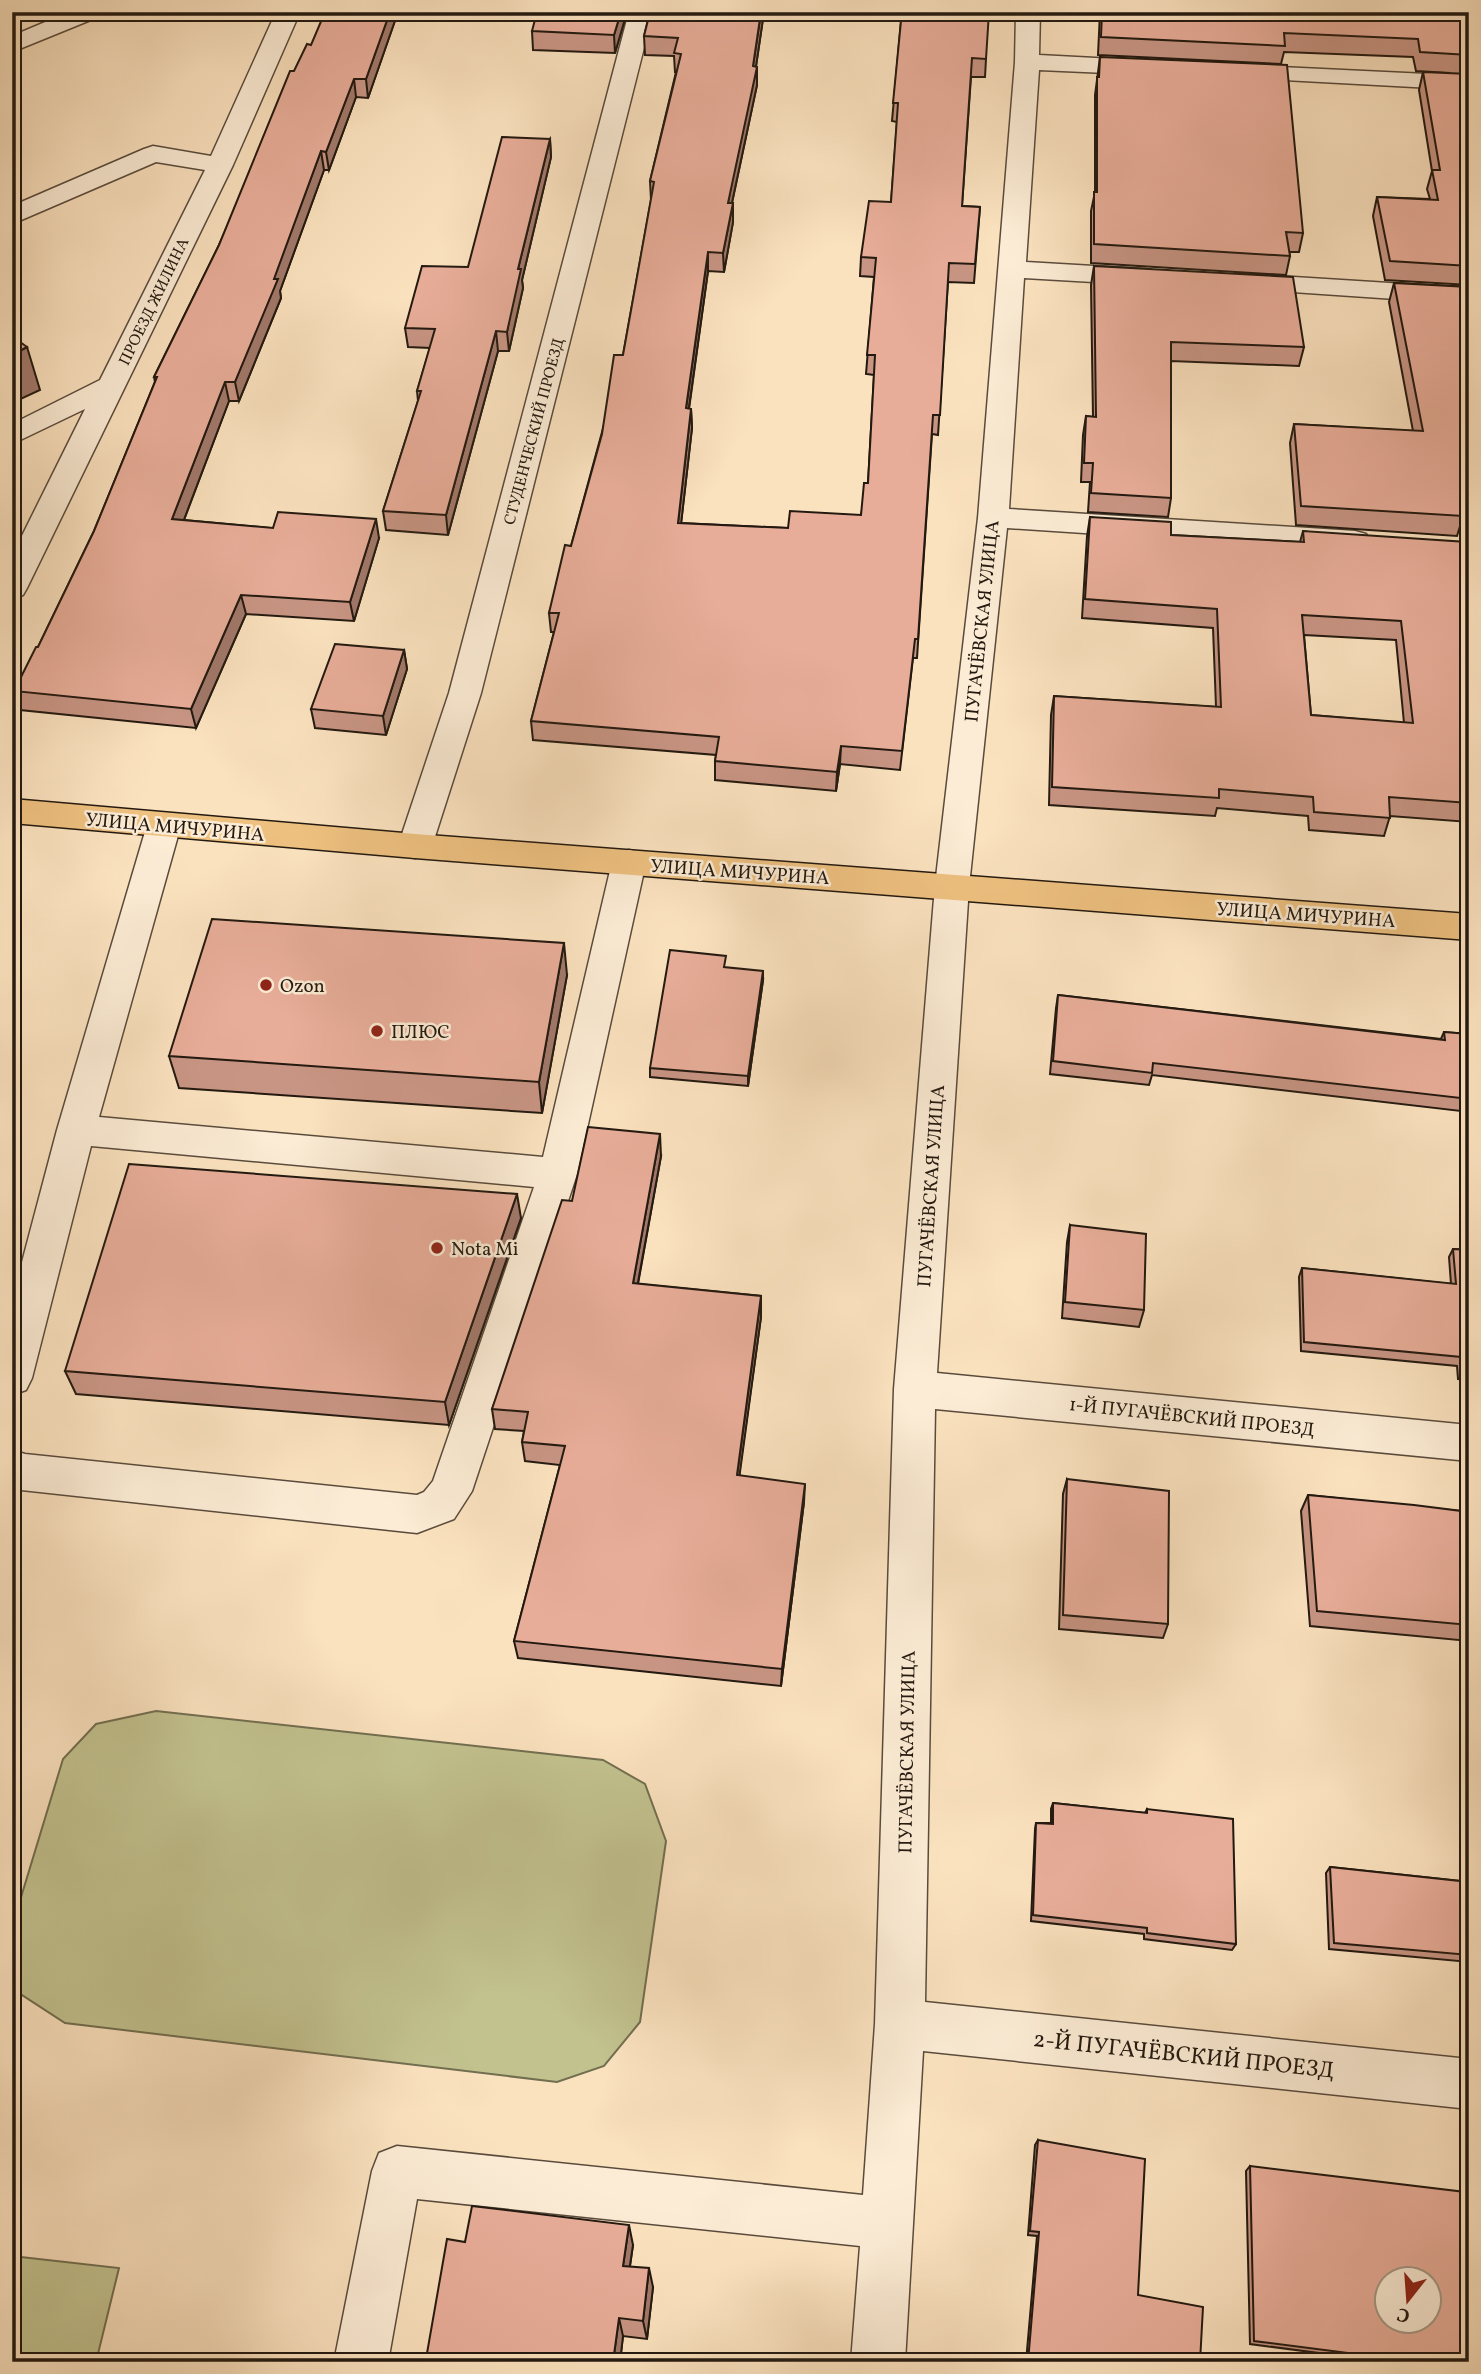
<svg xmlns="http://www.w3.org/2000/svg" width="1481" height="2374" font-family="Vollkorn,serif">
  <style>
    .green { fill: #c2c28f; stroke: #726e50; stroke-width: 2 }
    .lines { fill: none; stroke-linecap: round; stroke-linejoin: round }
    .minor-casing { stroke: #594b3c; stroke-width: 3 }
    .major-casing { stroke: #231910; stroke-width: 3 }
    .minor { fill: #fcecd5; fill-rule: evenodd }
    .major { fill: #eec180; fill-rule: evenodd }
    .wall { fill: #c89584; stroke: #231910; stroke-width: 2; fill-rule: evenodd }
    .shaded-wall { fill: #a2796b; stroke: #231910; stroke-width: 2 }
    .building { fill: #e8ad99; stroke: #231910; stroke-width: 2; fill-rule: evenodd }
    .poi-dot { fill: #8f2418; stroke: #fcecd5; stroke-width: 2.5 }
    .labels { text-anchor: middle; stroke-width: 5; stroke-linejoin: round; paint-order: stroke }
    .far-street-label { font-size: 16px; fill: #231910; stroke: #fcecd5 }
    .street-label { font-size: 19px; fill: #231910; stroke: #fcecd5 }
    .poi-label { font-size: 19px; fill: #231910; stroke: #fcecd5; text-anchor: start }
    .near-street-label { font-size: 23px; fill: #231910; stroke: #fcecd5 }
  </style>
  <rect width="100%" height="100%" fill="#fbe2bf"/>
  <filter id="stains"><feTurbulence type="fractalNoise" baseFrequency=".00286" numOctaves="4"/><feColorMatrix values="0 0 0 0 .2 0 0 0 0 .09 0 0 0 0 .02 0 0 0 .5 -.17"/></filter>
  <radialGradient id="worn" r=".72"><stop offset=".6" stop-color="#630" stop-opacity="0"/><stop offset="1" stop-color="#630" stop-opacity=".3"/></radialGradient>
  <g class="green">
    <polygon points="156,1711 603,1760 645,1784 666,1841 640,2022 604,2066 557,2082 65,2023 19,1993 12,1967 12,1927 63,1759 96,1724"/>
    <polygon points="12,2256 119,2268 96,2362 12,2362"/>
  </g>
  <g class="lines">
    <defs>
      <g id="minor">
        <polygon points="69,12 102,12 98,17 12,52 12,36"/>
        <polygon points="276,12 300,12 233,165 27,588 23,595 12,598 12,556 85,409 12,444 12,424 100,380 205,170 156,162 12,224 12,206 144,149 153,146 211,156"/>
        <polygon points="629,12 653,12 481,693 432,846 427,855 415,858 403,855 398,846 449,693"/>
        <polygon points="1016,12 1040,12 1039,55 1152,61 1161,63 1164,68 1161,73 1152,75 1039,70 1026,262 1145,269 1155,271 1159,277 1155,283 1145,285 1024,278 1009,509 1355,531 1366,534 1370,541 1366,548 1355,551 1007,528 969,886 937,1373 1469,1425 1469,1461 935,1409 925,2002 1469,2059 1469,2109 923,2051 905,2362 851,2362 860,2246 417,2199 388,2362 334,2362 372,2171 379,2153 397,2146 863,2195 875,2024 894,1389 935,886 978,518 1015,62"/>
        <polygon points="1237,65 1469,76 1469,90 1228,77 1225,72 1228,67"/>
        <polygon points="1244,274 1469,288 1469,304 1234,288 1230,282 1234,276"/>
        <polygon points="164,813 176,816 181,825 99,1117 543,1157 612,862 617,853 629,850 641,853 646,862 577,1174 472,1491 454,1519 417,1533 12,1489 12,1450 25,1454 417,1495 424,1492 433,1481 534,1187 91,1146 32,1378 26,1390 12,1395 12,1300 57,1130 147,825 152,816"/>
      </g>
      <polygon id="major" points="12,799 415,834 1469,914 1469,940 415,858 12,823"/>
    </defs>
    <use href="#minor" class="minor-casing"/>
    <use href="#major" class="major-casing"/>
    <use href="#minor" class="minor"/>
    <use href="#major" class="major"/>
  </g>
  <g class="wall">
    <polygon points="398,12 368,98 356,97 329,170 324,170 280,291 281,298 239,401 229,401 184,520 379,538 354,621 246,614 196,728 20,710 14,691 38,647 94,531 155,382 154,377 219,245 311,45"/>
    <polygon points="627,12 615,53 533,50 532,31"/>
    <polygon points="650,12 764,12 756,66 757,85 732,203 733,222 724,272 708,271 689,409 691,409 692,428 681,523 788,528 861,515 868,483 874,375 866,374 874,277 860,276 861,257 891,202 897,122 892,121 901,21 986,59 985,77 971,77 962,206 980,207 974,283 948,282 938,435 932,434 917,658 913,658 900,770 840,764 836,791 715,780 715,761 716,755 533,740 531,721 554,632 551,632 549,613 571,546 623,355 651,200 650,181 676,72 675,72 674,56 645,55 644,36"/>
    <polygon points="1100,12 1469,12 1469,285 1385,280 1373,216 1377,197 1430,199 1427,189 1432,171 1419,90 1423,72 1450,73 1416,71 1413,57 1284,52 1281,64 1098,55"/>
    <polygon points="1100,57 1303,233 1299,252 1289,252 1290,256 1286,275 1091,263 1091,211 1095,192 1095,95"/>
    <polygon points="550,139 551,157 522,280 523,288 509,351 498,351 448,535 386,530 383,511 418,401 417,391 430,348 408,347 405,328 468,267"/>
    <polygon points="1094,266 1304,347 1299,366 1171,361 1171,498 1168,517 1088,512 1090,482 1081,482 1083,435 1086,416 1093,417 1091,285"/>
    <polygon points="1394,283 1469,287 1469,523 1461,523 1457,536 1296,525 1290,443 1294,424 1413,431 1389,302"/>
    <path d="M1090,517l81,18 129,7 3,-11 166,25v266l-79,-6 -6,20 -75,-6 -1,-14 -91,-8 -2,8 -166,-11 2,-90 3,-19 162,11 -3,-79 -131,-10 5,-82zM1304,635l92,5 8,83 -93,-8z"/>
    <polygon points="404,650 407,669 386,735 315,728 311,709"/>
    <polygon points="567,975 542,1113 179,1088 169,1056"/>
    <polygon points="763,980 748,1086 650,1077 650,1068"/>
    <polygon points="1058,995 1441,1039 1444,1032 1469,1034 1469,1112 1152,1075 1149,1085 1050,1074 1056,1008"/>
    <polygon points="661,1156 638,1284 761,1296 761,1317 739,1475 804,1502 781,1686 518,1658 514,1641 560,1465 525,1461 522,1442 524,1431 495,1429 492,1409 572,1201"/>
    <polygon points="521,1218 449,1425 76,1394 65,1371"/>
    <polygon points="1070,1225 1144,1310 1139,1327 1062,1318 1067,1242"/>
    <polygon points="1453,1249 1469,1250 1469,1380 1458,1379 1457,1366 1301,1351 1299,1277 1302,1268 1451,1284 1449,1257"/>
    <polygon points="1067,1479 1168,1624 1163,1638 1059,1629 1063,1494"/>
    <polygon points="1308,1495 1469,1512 1469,1641 1310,1626 1301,1511"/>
    <polygon points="1053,1803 1145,1813 1147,1809 1236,1944 1232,1950 1144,1939 1144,1934 1031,1921 1035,1829 1036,1823 1051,1823 1051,1809"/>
    <polygon points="1330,1867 1469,1882 1469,1962 1329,1949 1326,1873"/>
    <polygon points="1038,2140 1138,2295 1200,2362 1026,2362 1037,2236 1028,2235 1035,2145"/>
    <polygon points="1250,2166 1469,2362 1387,2362 1250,2344 1246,2171"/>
    <polygon points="465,2242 633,2245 630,2266 653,2287 647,2339 623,2336 620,2362 428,2362 426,2359"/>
  </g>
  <g class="shaded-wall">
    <polygon points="390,12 398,12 368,98 366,79"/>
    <polygon points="621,12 627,12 615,53 614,35"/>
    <polygon points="761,12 764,12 754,80 757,67 757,85 728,221 728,203 753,66"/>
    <polygon points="354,79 356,97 329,170 326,152"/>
    <polygon points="550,139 551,157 522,280 523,288 509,351 507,332 518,269"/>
    <polygon points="321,151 324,170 280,291 281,298 239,401 235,382"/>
    <polygon points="733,203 733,222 724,272 723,253"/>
    <polygon points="708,252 708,271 686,428 686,408"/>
    <polygon points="496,331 498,351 448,535 446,515"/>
    <polygon points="27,347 40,390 12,403 12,355"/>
    <polygon points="225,382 229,401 177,538 172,519"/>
    <polygon points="691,409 692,428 679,542 678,523"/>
    <polygon points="376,519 379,538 354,621 350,602"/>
    <polygon points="241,595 246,614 196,728 191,709"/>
    <polygon points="404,650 407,669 386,735 383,716"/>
    <polygon points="841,746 840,764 836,791 837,772"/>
    <polygon points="564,943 567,975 542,1113 539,1082"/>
    <polygon points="12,945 17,956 12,968"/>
    <polygon points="763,971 763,980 748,1086 748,1076"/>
    <polygon points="660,1134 661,1156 634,1304 633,1283"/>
    <polygon points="517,1194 521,1218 449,1425 445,1402"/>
    <polygon points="761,1296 761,1317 737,1494 737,1475"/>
    <polygon points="805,1484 804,1502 781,1686 782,1669"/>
    <polygon points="629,2225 633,2245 627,2285 623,2266"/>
    <polygon points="649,2268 653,2287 647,2339 643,2321"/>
    <polygon points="619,2318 623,2336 620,2362 613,2362"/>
  </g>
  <g class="building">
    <polygon points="325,12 390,12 366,79 354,79 326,152 321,151 274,279 278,279 235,382 225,382 172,519 273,528 278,512 376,519 350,602 241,595 191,709 14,691 36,647 38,647 94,531 157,377 154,377 219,245 290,71 294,71 307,44 311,45"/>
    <polygon points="537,12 621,12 614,35 532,31"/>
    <polygon points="650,12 761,12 753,66 757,67 728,203 733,203 723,253 708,252 686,408 691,409 678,523 788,528 790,511 861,515 864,483 868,483 875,355 867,355 876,258 861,257 869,201 891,202 898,103 893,103 901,21 919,21 920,12 989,12 986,59 972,58 962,206 980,207 975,264 949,263 940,415 933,415 918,639 915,639 902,751 841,746 837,772 715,761 719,737 531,721 559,613 549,613 565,545 571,546 602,434 614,355 623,355 654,182 650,181 681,54 674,53 678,38 644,36"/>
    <polygon points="1102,12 1469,12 1469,55 1420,52 1418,39 1284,33 1285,46 1101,37"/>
    <polygon points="1100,57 1287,65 1303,233 1286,232 1290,256 1094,244 1094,192 1097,192 1097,77 1099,77"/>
    <polygon points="1423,72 1469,74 1469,266 1390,261 1377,197 1438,200 1432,170 1440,170"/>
    <polygon points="502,137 550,139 518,269 521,269 507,332 496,331 446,515 383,511 421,391 417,391 435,329 405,328 422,266 468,267"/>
    <polygon points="1094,266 1293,277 1304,347 1171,342 1171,498 1091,493 1093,463 1084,463 1086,416 1096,417"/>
    <polygon points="1394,283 1469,287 1469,504 1461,503 1463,516 1301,506 1294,424 1423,431"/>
    <polygon points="12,336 27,347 12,355"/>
    <path d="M1090,517l81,5v13l133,7 -1,-11 164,11 2,14v247l-80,-6 1,21 -76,-6 -1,-15 -94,-8v9l-167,-11 2,-91 167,11 -4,-98 -132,-10zM1302,615l99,6 12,102 -102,-8z"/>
    <polygon points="335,644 404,650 383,716 311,709"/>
    <polygon points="212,919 564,943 539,1082 169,1056"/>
    <polygon points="670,950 726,956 724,967 763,971 748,1076 650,1068"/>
    <polygon points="1058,995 1445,1040 1444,1032 1469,1034 1469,1099 1153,1063 1152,1073 1053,1061"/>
    <polygon points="588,1127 660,1134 633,1283 761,1296 737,1475 805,1484 782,1669 514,1641 565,1446 522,1442 528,1412 492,1409 562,1200 572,1201"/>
    <polygon points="129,1164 517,1194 445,1402 65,1371"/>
    <polygon points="1070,1225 1146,1234 1144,1310 1065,1302"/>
    <polygon points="1453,1249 1469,1250 1469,1371 1462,1370 1461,1357 1304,1342 1302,1268 1456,1284"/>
    <polygon points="1067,1479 1169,1491 1168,1624 1063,1615"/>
    <polygon points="1308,1495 1414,1505 1469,1512 1469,1625 1317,1611"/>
    <polygon points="1053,1803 1147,1813 1147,1809 1233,1819 1236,1944 1147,1933 1147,1928 1033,1915 1036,1823 1053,1824"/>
    <polygon points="1330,1867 1469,1882 1469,1955 1334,1943"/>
    <polygon points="1038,2140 1145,2159 1138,2295 1203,2307 1200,2362 1028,2362 1039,2232 1030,2231"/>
    <path d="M1250,2166l215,26 4,52v118h-51l-164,-21zM1387,2279h42v42h-42z"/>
    <polygon points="472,2206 629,2225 623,2266 649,2268 643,2321 619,2318 613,2362 448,2362 426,2359 447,2239 465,2242"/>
  </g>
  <g class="poi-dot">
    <circle cx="266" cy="985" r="7"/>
    <circle cx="377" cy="1031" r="7"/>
    <circle cx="437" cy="1248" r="7"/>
  </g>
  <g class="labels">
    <g class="far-street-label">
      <text transform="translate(153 301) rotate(-64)" y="6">ПРОЕЗД ЖИЛИНА</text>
      <text transform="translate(533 431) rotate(-75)" y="6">СТУДЕНЧЕСКИЙ ПРОЕЗД</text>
    </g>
    <g class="street-label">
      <text transform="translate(981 621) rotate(-84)" y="7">ПУГАЧЁВСКАЯ УЛИЦА</text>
      <text transform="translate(175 826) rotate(5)" y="7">УЛИЦА МИЧУРИНА</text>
      <text transform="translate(740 871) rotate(4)" y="7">УЛИЦА МИЧУРИНА</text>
      <text transform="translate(1306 914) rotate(4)" y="7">УЛИЦА МИЧУРИНА</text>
      <text transform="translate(930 1186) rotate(-86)" y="7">ПУГАЧЁВСКАЯ УЛИЦА</text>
      <text transform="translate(1192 1416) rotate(6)" y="7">1-Й ПУГАЧЁВСКИЙ ПРОЕЗД</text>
      <text transform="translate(906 1752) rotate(-89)" y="7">ПУГАЧЁВСКАЯ УЛИЦА</text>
    </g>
    <g class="poi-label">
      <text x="280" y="992">Ozon</text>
      <text x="391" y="1038">ПЛЮС</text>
      <text x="451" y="1255">Nota Mi</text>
    </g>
    <g class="near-street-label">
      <text transform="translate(1184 2054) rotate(6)" y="8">2-Й ПУГАЧЁВСКИЙ ПРОЕЗД</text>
    </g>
  </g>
  <rect width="1481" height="2374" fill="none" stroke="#fbe2bf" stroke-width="42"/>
  <rect x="14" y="14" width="1453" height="2346" fill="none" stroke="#231910" stroke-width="3.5"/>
  <rect x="21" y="21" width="1439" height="2332" fill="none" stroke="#231910" stroke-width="2"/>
  <g transform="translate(1408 2300) rotate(197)"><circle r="33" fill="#fcecd5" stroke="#a59886" stroke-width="2"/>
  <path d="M0-5L12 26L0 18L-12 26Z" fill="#8f2418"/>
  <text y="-10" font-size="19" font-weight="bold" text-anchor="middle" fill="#231910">С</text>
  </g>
  <rect width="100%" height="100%" filter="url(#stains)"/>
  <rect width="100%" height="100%" fill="url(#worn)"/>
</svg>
